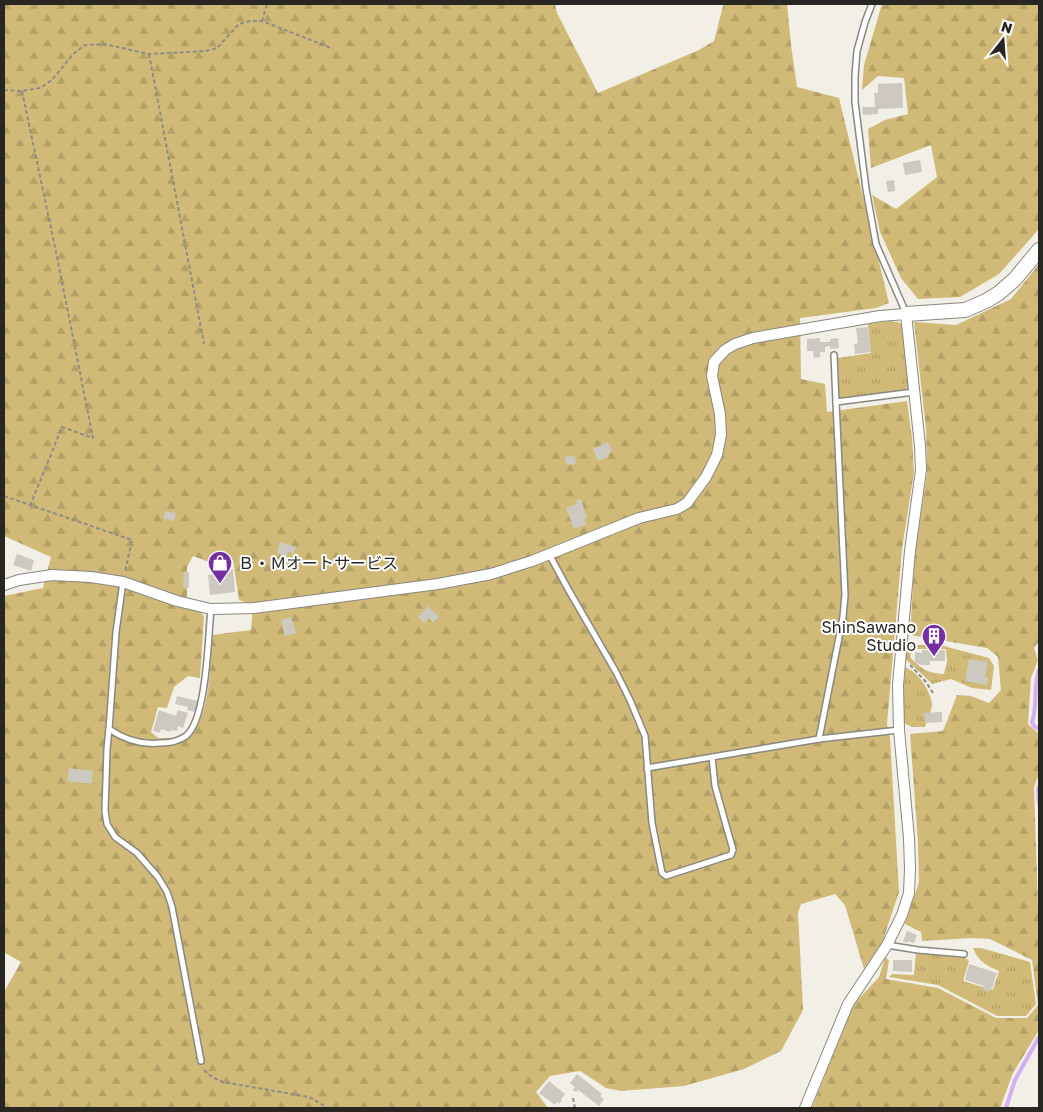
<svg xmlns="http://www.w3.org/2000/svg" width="1043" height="1112" font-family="'Golos Text','Noto Sans JP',sans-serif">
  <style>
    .grass { fill: url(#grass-tufts); fill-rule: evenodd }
    .forest { fill: url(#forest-firs); fill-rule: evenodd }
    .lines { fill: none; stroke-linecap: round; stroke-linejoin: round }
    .stream { stroke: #d4aff4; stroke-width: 4 }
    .building { fill: #cbc9c0 }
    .lane-casing { stroke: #89877f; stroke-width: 8 }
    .street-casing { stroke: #89877f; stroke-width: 12 }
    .secondary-casing { stroke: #89877f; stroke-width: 16 }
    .path { stroke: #8d8c86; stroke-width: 2; stroke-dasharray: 4 2.5; stroke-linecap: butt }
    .lane { stroke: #fff; stroke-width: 5 }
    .street { stroke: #fff; stroke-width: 10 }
    .secondary { stroke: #fff; stroke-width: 14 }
    .labels { text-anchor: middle; stroke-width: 4; stroke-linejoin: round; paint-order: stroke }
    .poi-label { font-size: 16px; fill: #272623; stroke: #fff; text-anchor: start }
  </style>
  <defs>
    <pattern id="grass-tufts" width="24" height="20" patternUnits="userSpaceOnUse" patternTransform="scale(1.25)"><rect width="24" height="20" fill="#d1ba77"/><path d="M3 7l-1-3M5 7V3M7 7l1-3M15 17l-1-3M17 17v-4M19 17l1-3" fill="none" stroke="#b3a067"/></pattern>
    <pattern id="forest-firs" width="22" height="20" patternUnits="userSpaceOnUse" patternTransform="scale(1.25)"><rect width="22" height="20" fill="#d1ba77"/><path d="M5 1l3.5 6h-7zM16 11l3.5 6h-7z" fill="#b3a067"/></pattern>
  </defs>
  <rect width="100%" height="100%" fill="#f1efe6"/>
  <g class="grass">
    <polygon points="889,321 898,322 905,326 910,389 839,399 838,358 871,353 868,324"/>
    <path d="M906,645h34l49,13 5,8 -3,24 -19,-2 -21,-9 -19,5 -8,-8 -20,-18zM911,649h35l1,13 -3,12c-18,-1 -22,-5 -34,-17z"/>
    <path d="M904,667c13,3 27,24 28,37 0,7 -5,16 -7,23h-13l-10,-5v-32z"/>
    <path d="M973,948h8l49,14 6,42 -10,12h-29l-59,-31 -49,-8 3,-3 22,1 2,-22 49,5 4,3 -6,20 30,9 6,-19c-12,-5 -21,-10 -26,-23z"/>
  </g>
  <g class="forest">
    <path d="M4,4h551l2,9 41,80 101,-43 15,-9 9,-35 2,-2h62l4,41 6,42 42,11 50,205 -13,5 -76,10 1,61 24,5 2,28 80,-11 5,37 2,34 -12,77 -15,175 3,14 9,154 -17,51 -18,26 -19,-64 -10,-11 -34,10 -3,9 5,97 -22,41 -37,18 -60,17 -63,5 -15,-3 -26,-17 -30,5 -14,16 12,16h-544v-116l17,-30 -17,-10v-356l39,-8 8,-31 -47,-21zM193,556l16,6 24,-2 6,40 14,5 -2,25 -39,5c-2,30 -1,63 -14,90 -2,5 -6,9 -9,13h-31l-7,-6 7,-25 9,1 7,-21 14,-11 12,2 4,-62 -17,-18v-31z"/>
    <polygon points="882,4 1039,4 1039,229 999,274 960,297 918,299 901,278 880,232 872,195 896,209 937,177 931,145 871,168 868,129 885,120 908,114 904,78 878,76 862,90 864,65"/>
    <polygon points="1039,264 1039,641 1034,648 1038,660 1031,678 1028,724 1039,734 1039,774 1034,787 1039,939 1039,1030 1013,1073 1000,1108 812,1108 853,1005 879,977 885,958 889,960 886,979 938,988 996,1018 1027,1018 1038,1005 1032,960 990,939 972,938 922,941 921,932 905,924 919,882 918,842 910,734 943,731 957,695 971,696 989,703 1001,690 998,657 987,648 910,635 915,552 927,473 926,429 914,322 956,325 1011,299"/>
  </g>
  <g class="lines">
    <g class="stream">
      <path d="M1039,670c-6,16 -1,35 -7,52l2,4 5,3"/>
      <polyline points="1039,787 1038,789 1039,804"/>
      <polyline points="1006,1108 1015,1080 1039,1037"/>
    </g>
  </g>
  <g class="building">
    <polygon points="902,83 903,108 878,109 878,114 863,115 862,107 875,107 874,93 878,93 878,84"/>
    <polygon points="920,160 922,172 905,175 903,163"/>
    <polygon points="894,180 895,191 888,192 886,181"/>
    <polygon points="868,327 871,352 855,354 854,344 858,343 856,328"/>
    <polygon points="820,338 820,342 830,342 830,339 838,338 839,348 830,349 830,346 825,347 825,352 820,352 820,357 814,358 813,351 807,351 807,339"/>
    <polygon points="608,442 612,452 608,454 609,457 598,461 593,449"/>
    <polygon points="575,456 576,464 567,465 565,457"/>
    <polygon points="581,499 587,518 584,519 586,525 574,529 566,508 577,504 575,501"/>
    <polygon points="165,511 176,513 174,521 164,519"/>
    <polygon points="280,542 296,547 294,554 288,552 287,557 277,553"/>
    <polygon points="17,554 34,560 31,571 13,565"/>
    <polygon points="233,569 235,592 210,595 208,575 219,574 219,571"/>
    <polygon points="184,572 189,572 189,588 183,587"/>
    <polygon points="428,606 439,617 433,623 429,618 424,623 418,617"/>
    <polygon points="291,617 296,633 285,636 281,620"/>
    <polygon points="922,650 945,650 945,661 930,661 930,665 922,665 916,663 915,661 915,652 922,653"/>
    <polygon points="969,659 988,662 985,677 988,677 987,685 965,681"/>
    <polygon points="177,696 198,701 195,712 187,710 188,707 175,704"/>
    <polygon points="159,710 176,716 178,710 188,713 183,728 178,726 177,731 171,730 171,732 161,729 160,733 153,731"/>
    <polygon points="942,712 942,722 925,723 924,713"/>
    <polygon points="69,768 93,771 92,784 67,781"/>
    <polygon points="907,931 917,935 914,943 908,941 908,943 903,941"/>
    <polygon points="893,960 912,960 912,972 893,971"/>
    <polygon points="969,964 997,973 992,989 990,988 989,992 983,990 984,986 965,980"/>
    <polygon points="577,1074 602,1094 600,1096 604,1099 599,1106 578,1090 576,1092 573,1090 575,1087 570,1083"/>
    <polygon points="549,1081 565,1094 561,1099 562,1100 559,1104 557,1102 555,1105 539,1093"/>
  </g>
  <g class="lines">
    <defs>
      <g id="lane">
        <polyline points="872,4 865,22 857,51 855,76 855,102 866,189 876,244 906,313"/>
        <polyline points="834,355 836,402"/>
        <polyline points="549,554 568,589 616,672 630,700 645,736 652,823 662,873 666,876 731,855 733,850 715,786 712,757"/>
        <path d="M123,582l-7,50 -7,97c16,11 32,16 51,14 9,0 19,-2 26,-7 21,-17 22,-99 25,-127"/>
        <polyline points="109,729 107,749 105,811 107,824 115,837 137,853 158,877 167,892 172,907 201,1061"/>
        <polyline points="819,739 843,617 845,595 836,402 914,392"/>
        <polyline points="647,768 819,739 899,730"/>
        <polyline points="887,945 918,950 964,954"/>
      </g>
      <polyline id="street" points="4,585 19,580 52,575 91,577 123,582 177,601 211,609 254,608 438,584 491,574 532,561 639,518 677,509 687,503 706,477 717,455 721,435 720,414 712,376 714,362 725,350 735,344 753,338 880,316 906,314 920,446 921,470 910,551 898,685 899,730 909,838 910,869 909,893 902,915 887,945 848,1004 805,1108"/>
      <polyline id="secondary" points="906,314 965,310 986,301 999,293 1015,279 1039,250"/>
    </defs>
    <use href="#lane" class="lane-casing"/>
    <use href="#street" class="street-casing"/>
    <use href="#secondary" class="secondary-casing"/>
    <g class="path">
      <polyline points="262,21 267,4"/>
      <polyline points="149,54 204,344"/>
      <polyline points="4,90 22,91 40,88 52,80 73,54 85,45 104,44 149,54 206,51 217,48 239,24 250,21 262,21 331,48"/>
      <polyline points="22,91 56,252 93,438 62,427 30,506"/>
      <polyline points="4,496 132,540 125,572"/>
      <polyline points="910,665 926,682 933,693"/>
      <polyline points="204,1070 212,1077 223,1082 309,1097 323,1105 325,1108"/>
      <polyline points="573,1098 575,1108"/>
    </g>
    <use href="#lane" class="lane"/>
    <use href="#street" class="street"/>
    <use href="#secondary" class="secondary"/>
  </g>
  <defs>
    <symbol id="shop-pin" viewBox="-11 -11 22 30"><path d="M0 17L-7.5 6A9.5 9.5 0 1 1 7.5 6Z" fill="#752fa2" stroke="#fff"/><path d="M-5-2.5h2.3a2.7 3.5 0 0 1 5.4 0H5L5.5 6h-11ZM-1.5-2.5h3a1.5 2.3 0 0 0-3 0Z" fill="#fff"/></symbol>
    <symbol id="building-pin" viewBox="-11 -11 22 30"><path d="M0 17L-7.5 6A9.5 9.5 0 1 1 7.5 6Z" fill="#752fa2" stroke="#fff"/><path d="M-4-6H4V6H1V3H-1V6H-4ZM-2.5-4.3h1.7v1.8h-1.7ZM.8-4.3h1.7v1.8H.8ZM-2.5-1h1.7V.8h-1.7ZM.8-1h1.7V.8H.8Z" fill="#fff"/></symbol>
  </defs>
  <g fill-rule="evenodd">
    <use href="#shop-pin" x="206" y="549" width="28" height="38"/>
    <use href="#building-pin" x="920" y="622" width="28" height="38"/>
  </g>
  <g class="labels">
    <g class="poi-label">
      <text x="238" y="569">Ｂ・Ｍオートサービス</text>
      <text x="916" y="633" text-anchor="end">ShinSawano<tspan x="916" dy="18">Studio</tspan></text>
    </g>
  </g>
  <rect width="1043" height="1112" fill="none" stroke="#272623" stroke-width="10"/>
  <g transform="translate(1003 40) rotate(17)" stroke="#ffffff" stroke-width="4" paint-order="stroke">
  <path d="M0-4L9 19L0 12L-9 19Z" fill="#272623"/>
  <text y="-8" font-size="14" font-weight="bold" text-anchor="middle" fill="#272623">N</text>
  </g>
</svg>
